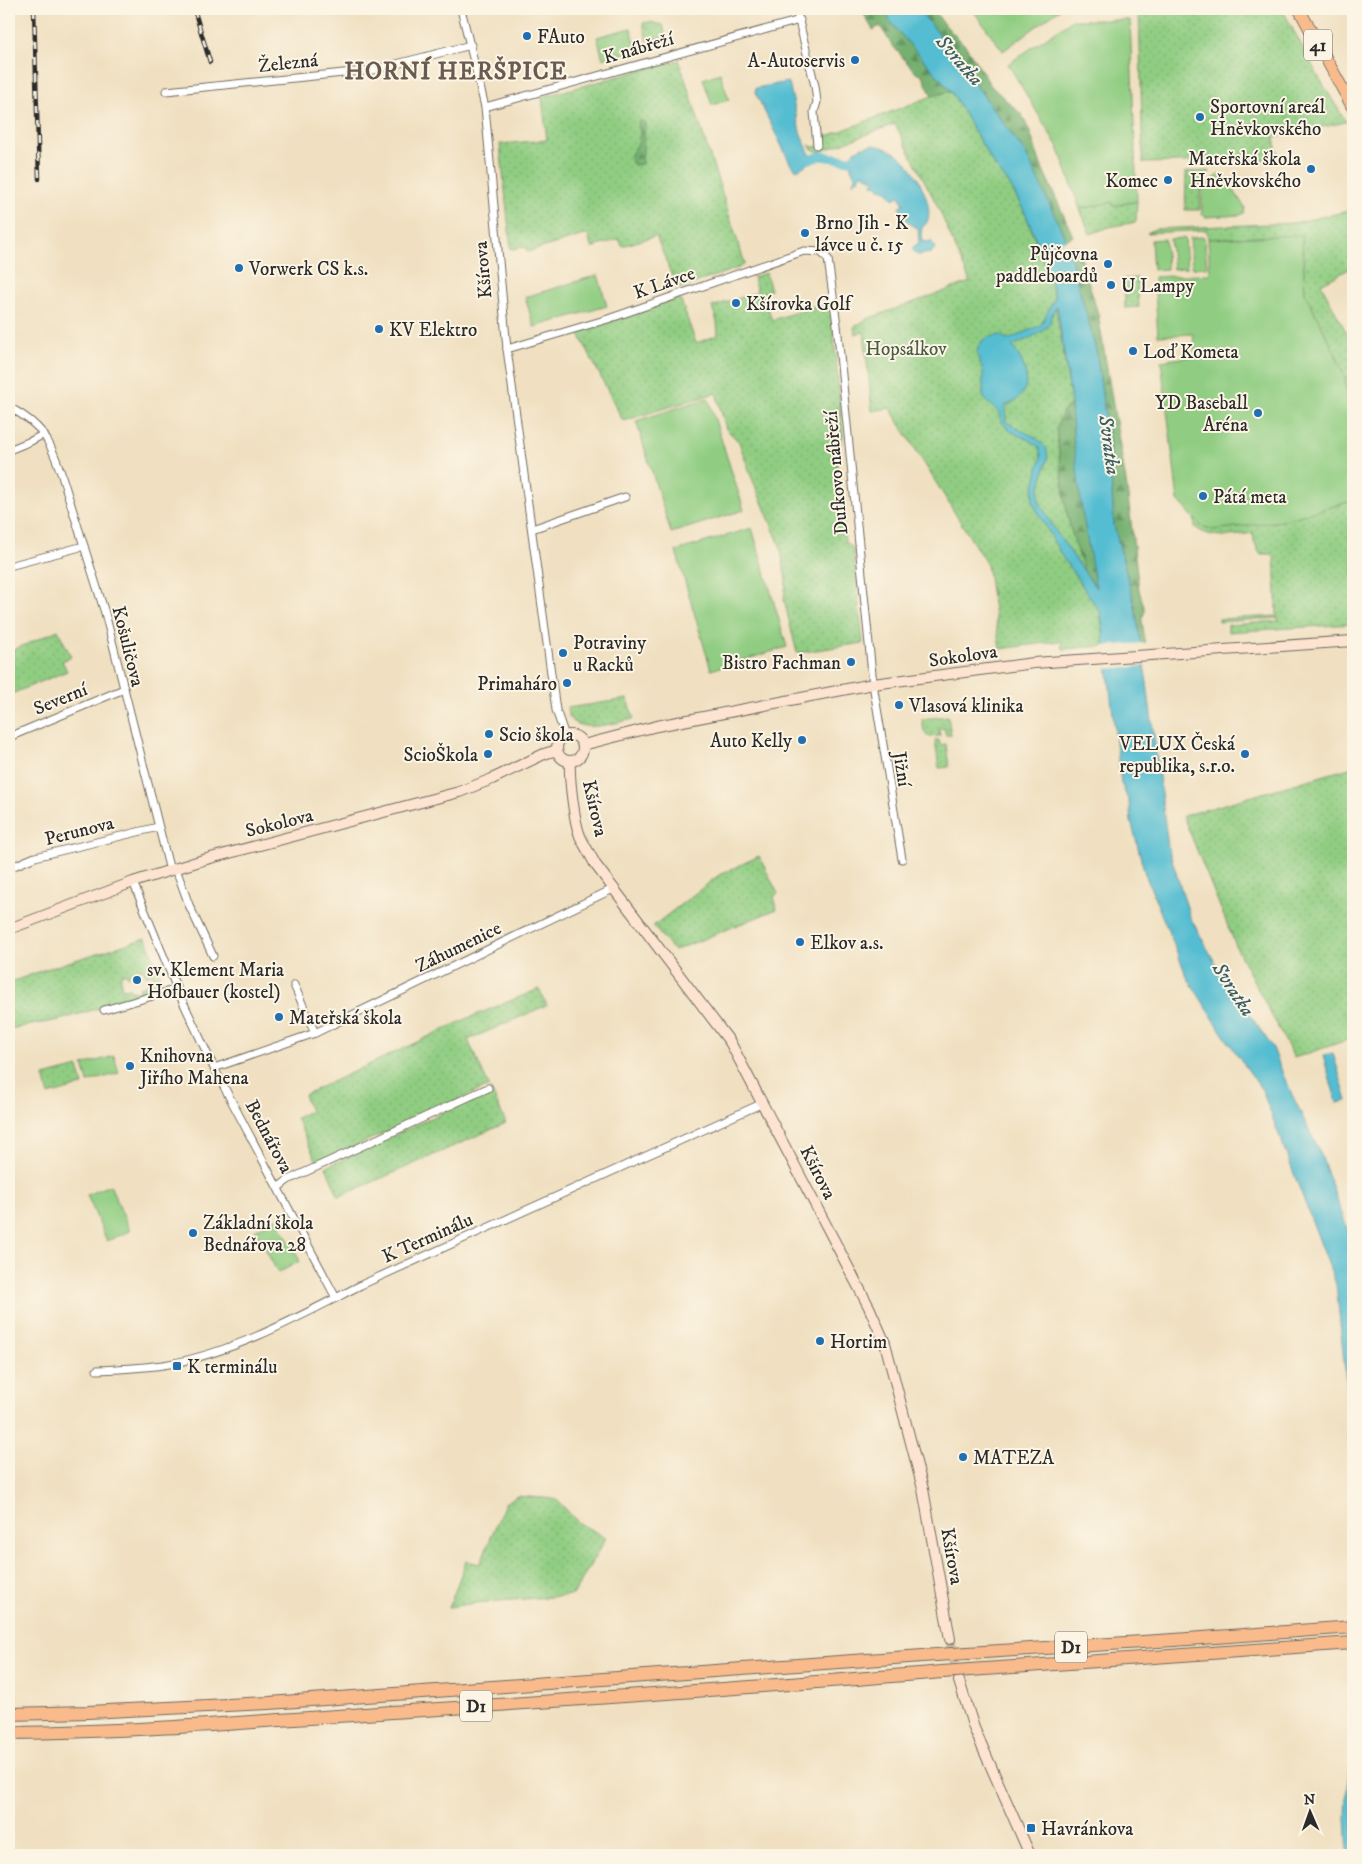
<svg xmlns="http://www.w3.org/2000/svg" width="1362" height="1864" font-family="'IM FELL DW Pica',serif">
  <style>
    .green { fill: url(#green-dots); stroke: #5e7c56; fill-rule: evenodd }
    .forest { fill: url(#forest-firs); stroke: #506e4e }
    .pitch { fill: #90cd82; stroke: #5e7c56 }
    .water { fill: #55bdd1; stroke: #40747e; fill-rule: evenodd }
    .pier { fill: #f0e0c1 }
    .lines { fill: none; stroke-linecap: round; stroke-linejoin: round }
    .canal { stroke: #55bdd1; stroke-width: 9 }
    .secondary-tunnel { stroke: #c9bca3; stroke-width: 10; stroke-dasharray: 10 5; stroke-linecap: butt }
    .street-casing { stroke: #706a60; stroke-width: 9 }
    .secondary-casing { stroke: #706a60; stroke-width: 12 }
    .primary-casing { stroke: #706a60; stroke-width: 13 }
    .highway-casing { stroke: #706a60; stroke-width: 14 }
    .street { stroke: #fff; stroke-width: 7 }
    .secondary { stroke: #fde4d1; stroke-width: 10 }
    .primary { stroke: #fabb8c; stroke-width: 11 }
    .highway { stroke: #fabb8c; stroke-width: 12 }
    .rail-casing { stroke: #2b2b2b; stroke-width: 4.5 }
    .rail { stroke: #fcf5e5; stroke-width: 2.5; stroke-dasharray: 8; stroke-linecap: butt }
    .highway-bridge-casing { stroke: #706a60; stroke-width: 14; stroke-linecap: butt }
    .highway-bridge { stroke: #fabb8c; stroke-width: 12 }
    .poi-dot { fill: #1f6fb2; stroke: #fcf5e5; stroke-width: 2 }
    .labels { text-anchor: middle; stroke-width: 4; stroke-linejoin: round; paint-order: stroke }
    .shield { fill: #fcf5e5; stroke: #6a6863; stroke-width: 1 }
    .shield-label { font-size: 18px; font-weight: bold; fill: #2b2b2b }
    .poi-label { font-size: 19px; fill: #2b2b2b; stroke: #fcf5e5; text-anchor: start }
    .street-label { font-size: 19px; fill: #2b2b2b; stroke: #fcf5e5 }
    .park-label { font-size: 19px; fill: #495c45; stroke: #fcf5e5 }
    .water-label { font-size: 20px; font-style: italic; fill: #3a5e65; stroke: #fcf5e5 }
    .district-label { font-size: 24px; font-weight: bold; letter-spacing: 1px; fill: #6a5b52; stroke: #fcf5e5 }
  </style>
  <defs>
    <pattern id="green-dots" width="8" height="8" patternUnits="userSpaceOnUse" patternTransform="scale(1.25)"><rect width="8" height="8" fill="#90cd82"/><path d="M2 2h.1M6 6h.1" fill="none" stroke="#7cb070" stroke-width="1.8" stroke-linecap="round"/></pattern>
    <pattern id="forest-firs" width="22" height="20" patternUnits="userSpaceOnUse" patternTransform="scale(1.25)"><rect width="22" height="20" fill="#74b070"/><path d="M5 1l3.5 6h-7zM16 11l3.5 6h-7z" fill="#5f8f5c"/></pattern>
  </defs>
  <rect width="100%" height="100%" fill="#fcf5e5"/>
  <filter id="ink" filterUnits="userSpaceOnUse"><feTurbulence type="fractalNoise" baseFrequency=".02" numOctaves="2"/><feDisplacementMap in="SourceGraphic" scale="10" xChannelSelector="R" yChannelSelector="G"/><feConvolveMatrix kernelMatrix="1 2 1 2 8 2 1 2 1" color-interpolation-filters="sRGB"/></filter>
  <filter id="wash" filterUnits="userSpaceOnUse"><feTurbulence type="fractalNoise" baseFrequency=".0096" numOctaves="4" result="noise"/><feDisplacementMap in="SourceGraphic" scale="20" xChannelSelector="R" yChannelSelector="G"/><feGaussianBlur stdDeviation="1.12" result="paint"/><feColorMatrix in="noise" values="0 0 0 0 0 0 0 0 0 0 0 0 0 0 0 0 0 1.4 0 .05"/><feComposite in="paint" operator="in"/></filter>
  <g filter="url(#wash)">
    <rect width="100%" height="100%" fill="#f0e0c1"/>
    <g class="green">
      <polygon points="1139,9 1282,9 1317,74 1346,122 1274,137 1276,147 1281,159 1143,163"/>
      <polygon points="650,22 663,25 666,37 647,41 643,23"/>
      <polygon points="679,60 745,264 741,267 677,289 656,236 622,246 619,239 591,248 588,234 527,252 526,247 511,249 500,144 547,140 542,97"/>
      <polygon points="951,91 994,165 1010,185 1025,213 1052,284 1070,393 1074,445 1082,510 1097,589 1105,646 1063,649 1061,641 1000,649 987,565 890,408 872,411 864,332 855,334 854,327 867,319 970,282 938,207 895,124 819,152 812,149 809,145 813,147 821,146 820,139 932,96"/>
      <polygon points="1210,171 1200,186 1200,210 1185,210 1186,172"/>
      <polygon points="1137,201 1136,222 1109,227 1090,234 1080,209 1112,202 1114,206"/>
      <polygon points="1353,210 1353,267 1321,284 1353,345 1353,448 1345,378 1335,353 1305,293 1302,236 1208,239 1207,230 1147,233 1155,229 1294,223"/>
      <polygon points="766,273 771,290 763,293 772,320 824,303 831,304 843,436 836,456 845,542 853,548 863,643 797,653 784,600 786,580 780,545 751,476 739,442 726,429 716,393 623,421 578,332 680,298 696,343 718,335 717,322 712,307 757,292 753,277"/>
      <polygon points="1137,278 1139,307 1125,308 1124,279"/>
      <path d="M1353,469v155l-125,8v-7l51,-4 -1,-3 -59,4v-3l58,-3 -3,-60 -4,-2h-10l-6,-13 -1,-8c-17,3 -44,7 -58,-6l-1,-10 7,9 13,3 67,-8 71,-20z"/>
      <polygon points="58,630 71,657 62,661 67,671 9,695 9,652"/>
      <path d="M627,699l7,20c-19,3 -65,20 -67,-11z"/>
      <polygon points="948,716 951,735 946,735 944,728 939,729 940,736 930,737 924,732 922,719"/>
      <polygon points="935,740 939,740 940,745 946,744 949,767 939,768"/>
      <polygon points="1353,767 1353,1038 1294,1058 1238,951 1183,816"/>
      <polygon points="759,856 778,894 774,896 777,909 674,951 653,926 719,875"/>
      <path d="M146,938l19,51 -106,31 -50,9v-46l34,-13zM143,969l3,6 7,-1 1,5 -7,3 1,2 -8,3 -1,5 -3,1 -7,-5 -5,1 -3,-2v-12l5,-2 1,3 2,-1 2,-3h7v-2z"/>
      <polygon points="539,989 547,1005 468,1040 489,1086 351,1148 317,1162 296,1118 310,1111 304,1095 466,1019"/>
      <polygon points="78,1067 83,1085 49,1095 44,1076"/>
      <polygon points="491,1090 506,1123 339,1197 326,1167"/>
      <polygon points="517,1496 556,1499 579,1523 606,1538 573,1595 476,1603 449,1607 466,1561 480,1564 505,1503"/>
    </g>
    <g class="forest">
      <polygon points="861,9 881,9 898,31 951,91 932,96 921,73 917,74 893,46 880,26 873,30"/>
      <polygon points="916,9 934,9 942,22 965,45 991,86 1022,115 1030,132 1041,165 1073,236 1066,240 1026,154 932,25"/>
      <path d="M640,120l5,3 -3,41 -8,1c-8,-10 0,-13 4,-22 3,-6 2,-14 0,-21z"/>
      <polygon points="1073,246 1078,247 1098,314 1127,488 1139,590 1145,610 1142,620 1145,643 1140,643 1135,607 1114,525 1109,445 1096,350 1068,248"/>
      <path d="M1071,404c4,63 15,124 26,185l-13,-18 -14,-44 -4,-19 -10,-79 7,-18z"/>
    </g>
    <g class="pitch">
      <polygon points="972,9 1060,9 1003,51"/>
      <polygon points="1072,20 1130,20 1137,201 1113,206 1112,202 1080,209 1058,147 1008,64"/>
      <polygon points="631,28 637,50 603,59 597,37"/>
      <polygon points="720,73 729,100 712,105 703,79"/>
      <polygon points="1220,174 1226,178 1245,208 1244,213 1240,215 1205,217 1202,214 1202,188"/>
      <polygon points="1302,235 1305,293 1335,353 1345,378 1353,448 1352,501 1281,521 1214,530 1201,526 1178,500 1161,361 1195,356 1193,334 1158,336 1154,277 1210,274 1208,239"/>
      <polygon points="1204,237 1207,267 1192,268 1190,238"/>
      <polygon points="1185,238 1187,268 1173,269 1170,239"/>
      <polygon points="1165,239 1167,269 1153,270 1151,240"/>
      <polygon points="598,275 607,306 534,327 525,297"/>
      <polygon points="708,398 744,510 671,533 636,421"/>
      <polygon points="752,528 787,647 711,670 676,551"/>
      <polygon points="114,1056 119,1073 88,1082 83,1065"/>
      <polygon points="110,1185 130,1231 107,1241 87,1195"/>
      <polygon points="276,1218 300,1261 278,1273 255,1230"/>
    </g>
    <g class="water">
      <path d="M881,9h35l16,16 94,129 40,86 30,110 13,95 5,80 21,82 12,76 21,164 22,70 32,58 51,73 13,34 35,73 32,90v267l-7,-130 -10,-98 -74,-194 -39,-56 -36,-57 -42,-103 -14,-53 -2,-19 -8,-19 -20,-170 -38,-55 -30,-55v-12l8,-34 -2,-10 -8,-6 -19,-9 -5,-4 -5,-6 -2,-9 -13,-11 -4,-6v-24l-6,-19 1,-6 4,-6 7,-4 11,-2 8,5 33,-15 14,-28 -15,-48 -15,-36 -15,-28 -16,-20 -43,-74 -53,-60zM1057,306l13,87 4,52 8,65 14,78 -41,-58 -16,-29v-10l9,-35 -2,-8 -10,-10 -30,-16 -1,-16c30,-11 24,-39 7,-60 9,-4 32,-13 37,-22 4,-7 1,-10 8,-18z"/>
      <polygon points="788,82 789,83 800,132 812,159 811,162 797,170 791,165 755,92 756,88"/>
      <path d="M874,145c14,3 24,8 34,19 10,10 32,54 14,63l-1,9 2,6 8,-1 4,7 -4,5 -13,2 -5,-4v-4l6,-4 -1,-15c-11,-4 -14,-11 -19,-21l5,-3 -5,-8 -5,3 -8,-9 -14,-6 2,-4 -13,-7 -3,7 -2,-1 -3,4 2,-7c-12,-20 -1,-29 19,-31z"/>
      <polygon points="1333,1053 1347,1101 1337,1103 1323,1056"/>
      <polygon points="1353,1684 1353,1855 1348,1855 1346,1818 1347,1786 1352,1751 1351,1728"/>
    </g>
    <g class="pier">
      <polygon points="1069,239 1071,247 1040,258 1037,250"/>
      <polygon points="1143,643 1146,666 1105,669 1102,646"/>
    </g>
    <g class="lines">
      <polyline class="canal" points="812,159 821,156 849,160"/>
    </g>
  </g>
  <g filter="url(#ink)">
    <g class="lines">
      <polyline class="secondary-tunnel" points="950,1639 958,1678"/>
      <defs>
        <g id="street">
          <polyline points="461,9 485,107 507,349 556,710 565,736"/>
          <polyline points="796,9 815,86 817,102 814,112 817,145"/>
          <polyline points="166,91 373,70 471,45"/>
          <polyline points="485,107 800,20"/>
          <polyline points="507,349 608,319 804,251 821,252 828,259 837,325 873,684 902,859"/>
          <path d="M9,407c33,18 40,31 52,66l44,140 65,258"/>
          <polyline points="9,450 31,441 44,434"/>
          <polyline points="532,529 625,497"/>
          <polyline points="9,566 84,546"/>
          <polyline points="9,737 124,689"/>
          <polyline points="9,827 10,827"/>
          <polyline points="9,868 35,857 158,827"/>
          <polyline points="176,869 189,905 213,956"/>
          <polyline points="133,882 177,989 214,1068 336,1298"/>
          <polyline points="294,985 315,1033"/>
          <polyline points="104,1010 177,989"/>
          <polyline points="214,1068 315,1033 615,888"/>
          <polyline points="279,1187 288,1180 488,1088"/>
          <path d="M97,1370c24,-1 48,-2 72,-6 69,-13 131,-48 192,-79l402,-182"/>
        </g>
        <g id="secondary">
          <circle cx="570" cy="748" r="13"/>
          <polyline points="583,745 657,726 873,684 1034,663 1353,641"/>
          <path d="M570,762c-1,16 4,59 10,74 4,9 10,18 15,28l135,178 139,265 16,36 38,146 27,150"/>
          <polyline points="9,929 133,882 203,860 459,792 492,779 544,754 557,750"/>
          <polyline points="959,1681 974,1728 1030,1855"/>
        </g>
        <polyline id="primary" points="1299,9 1353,108"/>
        <g id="highway">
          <polyline points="968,1653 1174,1640 1353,1627"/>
          <polyline points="970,1670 1353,1643"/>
          <polyline points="9,1714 88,1712 269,1703 936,1655"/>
          <path d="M9,1733c133,-1 266,-13 399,-22 178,-12 356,-24 534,-39"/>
        </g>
      </defs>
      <use href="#street" class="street-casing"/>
      <use href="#secondary" class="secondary-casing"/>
      <use href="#primary" class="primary-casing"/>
      <use href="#highway" class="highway-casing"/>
      <use href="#street" class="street"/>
      <use href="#secondary" class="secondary"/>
      <use href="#primary" class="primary"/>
      <use href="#highway" class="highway"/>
      <defs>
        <g id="rail">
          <polyline points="34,9 39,179"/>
          <polyline points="194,9 210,62"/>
        </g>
      </defs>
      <use href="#rail" class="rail-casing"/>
      <use href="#rail" class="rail"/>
      <defs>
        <g id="highway-bridge">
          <polyline points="936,1655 968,1653"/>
          <polyline points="942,1672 970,1670"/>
        </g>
      </defs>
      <use href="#highway-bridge" class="highway-bridge-casing"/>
      <use href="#highway-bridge" class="highway-bridge"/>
    </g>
  </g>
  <g class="poi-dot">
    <circle cx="527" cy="36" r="5"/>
    <circle cx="855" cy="60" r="5"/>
    <circle cx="1200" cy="117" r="5"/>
    <circle cx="1311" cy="169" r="5"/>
    <circle cx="1168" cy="180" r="5"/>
    <circle cx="805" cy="233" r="5"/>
    <circle cx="1108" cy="264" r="5"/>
    <circle cx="239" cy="268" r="5"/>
    <circle cx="1111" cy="285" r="5"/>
    <circle cx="736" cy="303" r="5"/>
    <circle cx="379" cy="329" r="5"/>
    <circle cx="1133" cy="351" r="5"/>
    <circle cx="1258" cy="413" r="5"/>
    <circle cx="1203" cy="496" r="5"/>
    <circle cx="563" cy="653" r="5"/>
    <circle cx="851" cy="662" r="5"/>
    <circle cx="567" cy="683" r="5"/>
    <circle cx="899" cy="705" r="5"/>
    <circle cx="489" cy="734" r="5"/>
    <circle cx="802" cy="740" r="5"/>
    <circle cx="488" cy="754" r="5"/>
    <circle cx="1245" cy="754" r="5"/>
    <circle cx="800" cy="942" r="5"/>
    <circle cx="137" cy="980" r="5"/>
    <circle cx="279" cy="1017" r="5"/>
    <circle cx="130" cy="1066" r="5"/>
    <circle cx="193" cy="1233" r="5"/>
    <circle cx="820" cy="1341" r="5"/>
    <rect x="172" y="1361" width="10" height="10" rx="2.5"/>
    <circle cx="963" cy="1457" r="5"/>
    <rect x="1026" y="1823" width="10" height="10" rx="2.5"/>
  </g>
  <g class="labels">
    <g class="shield">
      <rect x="1304" y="29.5" width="28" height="31" rx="4"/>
      <rect x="1055" y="1631.5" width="32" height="31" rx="4"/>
      <rect x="460" y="1690.5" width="32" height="31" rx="4"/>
    </g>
    <g class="shield-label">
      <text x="1318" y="51">41</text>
      <text x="1071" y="1653">D1</text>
      <text x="476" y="1712">D1</text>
    </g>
    <g class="poi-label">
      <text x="537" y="43">FAuto</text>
      <text x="845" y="67" text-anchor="end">A-Autoservis</text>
      <text x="1210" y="113">Sportovní areál<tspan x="1210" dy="22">Hněvkovského</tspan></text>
      <text x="1301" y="165" text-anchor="end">Mateřská škola<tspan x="1301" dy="22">Hněvkovského</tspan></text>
      <text x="1158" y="187" text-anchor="end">Komec</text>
      <text x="815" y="229">Brno Jih - K<tspan x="815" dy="22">lávce u č. 15</tspan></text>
      <text x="1098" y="260" text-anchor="end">Půjčovna<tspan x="1098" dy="22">paddleboardů</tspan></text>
      <text x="249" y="275">Vorwerk CS k.s.</text>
      <text x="1121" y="292">U Lampy</text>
      <text x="746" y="310">Kšírovka Golf</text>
      <text x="389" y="336">KV Elektro</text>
      <text x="1143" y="358">Loď Kometa</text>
      <text x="1248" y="409" text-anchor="end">YD Baseball<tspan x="1248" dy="22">Aréna</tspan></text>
      <text x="1213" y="503">Pátá meta</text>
      <text x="573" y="649">Potraviny<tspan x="573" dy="22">u Racků</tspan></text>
      <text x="841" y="669" text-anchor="end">Bistro Fachman</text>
      <text x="557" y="690" text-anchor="end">Primaháro</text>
      <text x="909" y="712">Vlasová klinika</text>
      <text x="499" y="741">Scio škola</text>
      <text x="792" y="747" text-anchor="end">Auto Kelly</text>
      <text x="1235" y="750" text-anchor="end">VELUX Česká<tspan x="1235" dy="22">republika, s.r.o.</tspan></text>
      <text x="478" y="761" text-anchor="end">ScioŠkola</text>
      <text x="810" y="949">Elkov a.s.</text>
      <text x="147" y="976">sv. Klement Maria<tspan x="147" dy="22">Hofbauer (kostel)</tspan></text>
      <text x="289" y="1024">Mateřská škola</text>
      <text x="140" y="1062">Knihovna<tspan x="140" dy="22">Jiřího Mahena</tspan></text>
      <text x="203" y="1229">Základní škola<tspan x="203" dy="22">Bednářova 28</tspan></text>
      <text x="830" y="1348">Hortim</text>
      <text x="187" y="1373">K terminálu</text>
      <text x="973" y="1464">MATEZA</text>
      <text x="1041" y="1835">Havránkova</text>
    </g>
    <g class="street-label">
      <text transform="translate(638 47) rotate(-16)" y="7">K nábřeží</text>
      <text transform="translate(288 62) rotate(-6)" y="7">Železná</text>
      <text transform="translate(482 270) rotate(-95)" y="7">Kšírova</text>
      <text transform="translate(664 282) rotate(-19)" y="7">K Lávce</text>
      <text transform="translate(835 473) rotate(-95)" y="7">Dufkovo nábřeží</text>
      <text transform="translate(129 646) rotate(76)" y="7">Košuličova</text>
      <text transform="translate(963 655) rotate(-8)" y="7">Sokolova</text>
      <text transform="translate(60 698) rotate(-22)" y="7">Severní</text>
      <text transform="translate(903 769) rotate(81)" y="7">Jižní</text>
      <text transform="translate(596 808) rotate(77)" y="7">Kšírova</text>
      <text transform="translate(279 822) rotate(-14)" y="7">Sokolova</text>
      <text transform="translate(79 830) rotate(-14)" y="7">Perunova</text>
      <text transform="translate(458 946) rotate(-26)" y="7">Záhumenice</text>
      <text transform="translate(270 1136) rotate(62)" y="7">Bednářova</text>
      <text transform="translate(819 1172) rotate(63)" y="7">Kšírova</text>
      <text transform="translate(427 1237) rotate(-24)" y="7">K Terminálu</text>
      <text transform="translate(953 1556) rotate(80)" y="7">Kšírova</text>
    </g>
    <g class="park-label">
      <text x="906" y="355">Hopsálkov</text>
    </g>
    <g class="water-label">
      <text transform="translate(960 60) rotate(49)" y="7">Svratka</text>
      <text transform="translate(1110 445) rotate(82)" y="7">Svratka</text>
      <text transform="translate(1234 989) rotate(57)" y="7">Svratka</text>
    </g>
    <g class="district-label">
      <text x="456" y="79">HORNÍ HERŠPICE</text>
    </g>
  </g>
  <rect width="1362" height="1864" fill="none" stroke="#fcf5e5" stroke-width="30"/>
  <g transform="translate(1310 1812) rotate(358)" stroke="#fcf5e5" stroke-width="4" paint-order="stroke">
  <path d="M0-4L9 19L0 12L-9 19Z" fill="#2b2b2b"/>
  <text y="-8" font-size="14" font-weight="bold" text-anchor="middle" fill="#2b2b2b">N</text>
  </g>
</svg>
